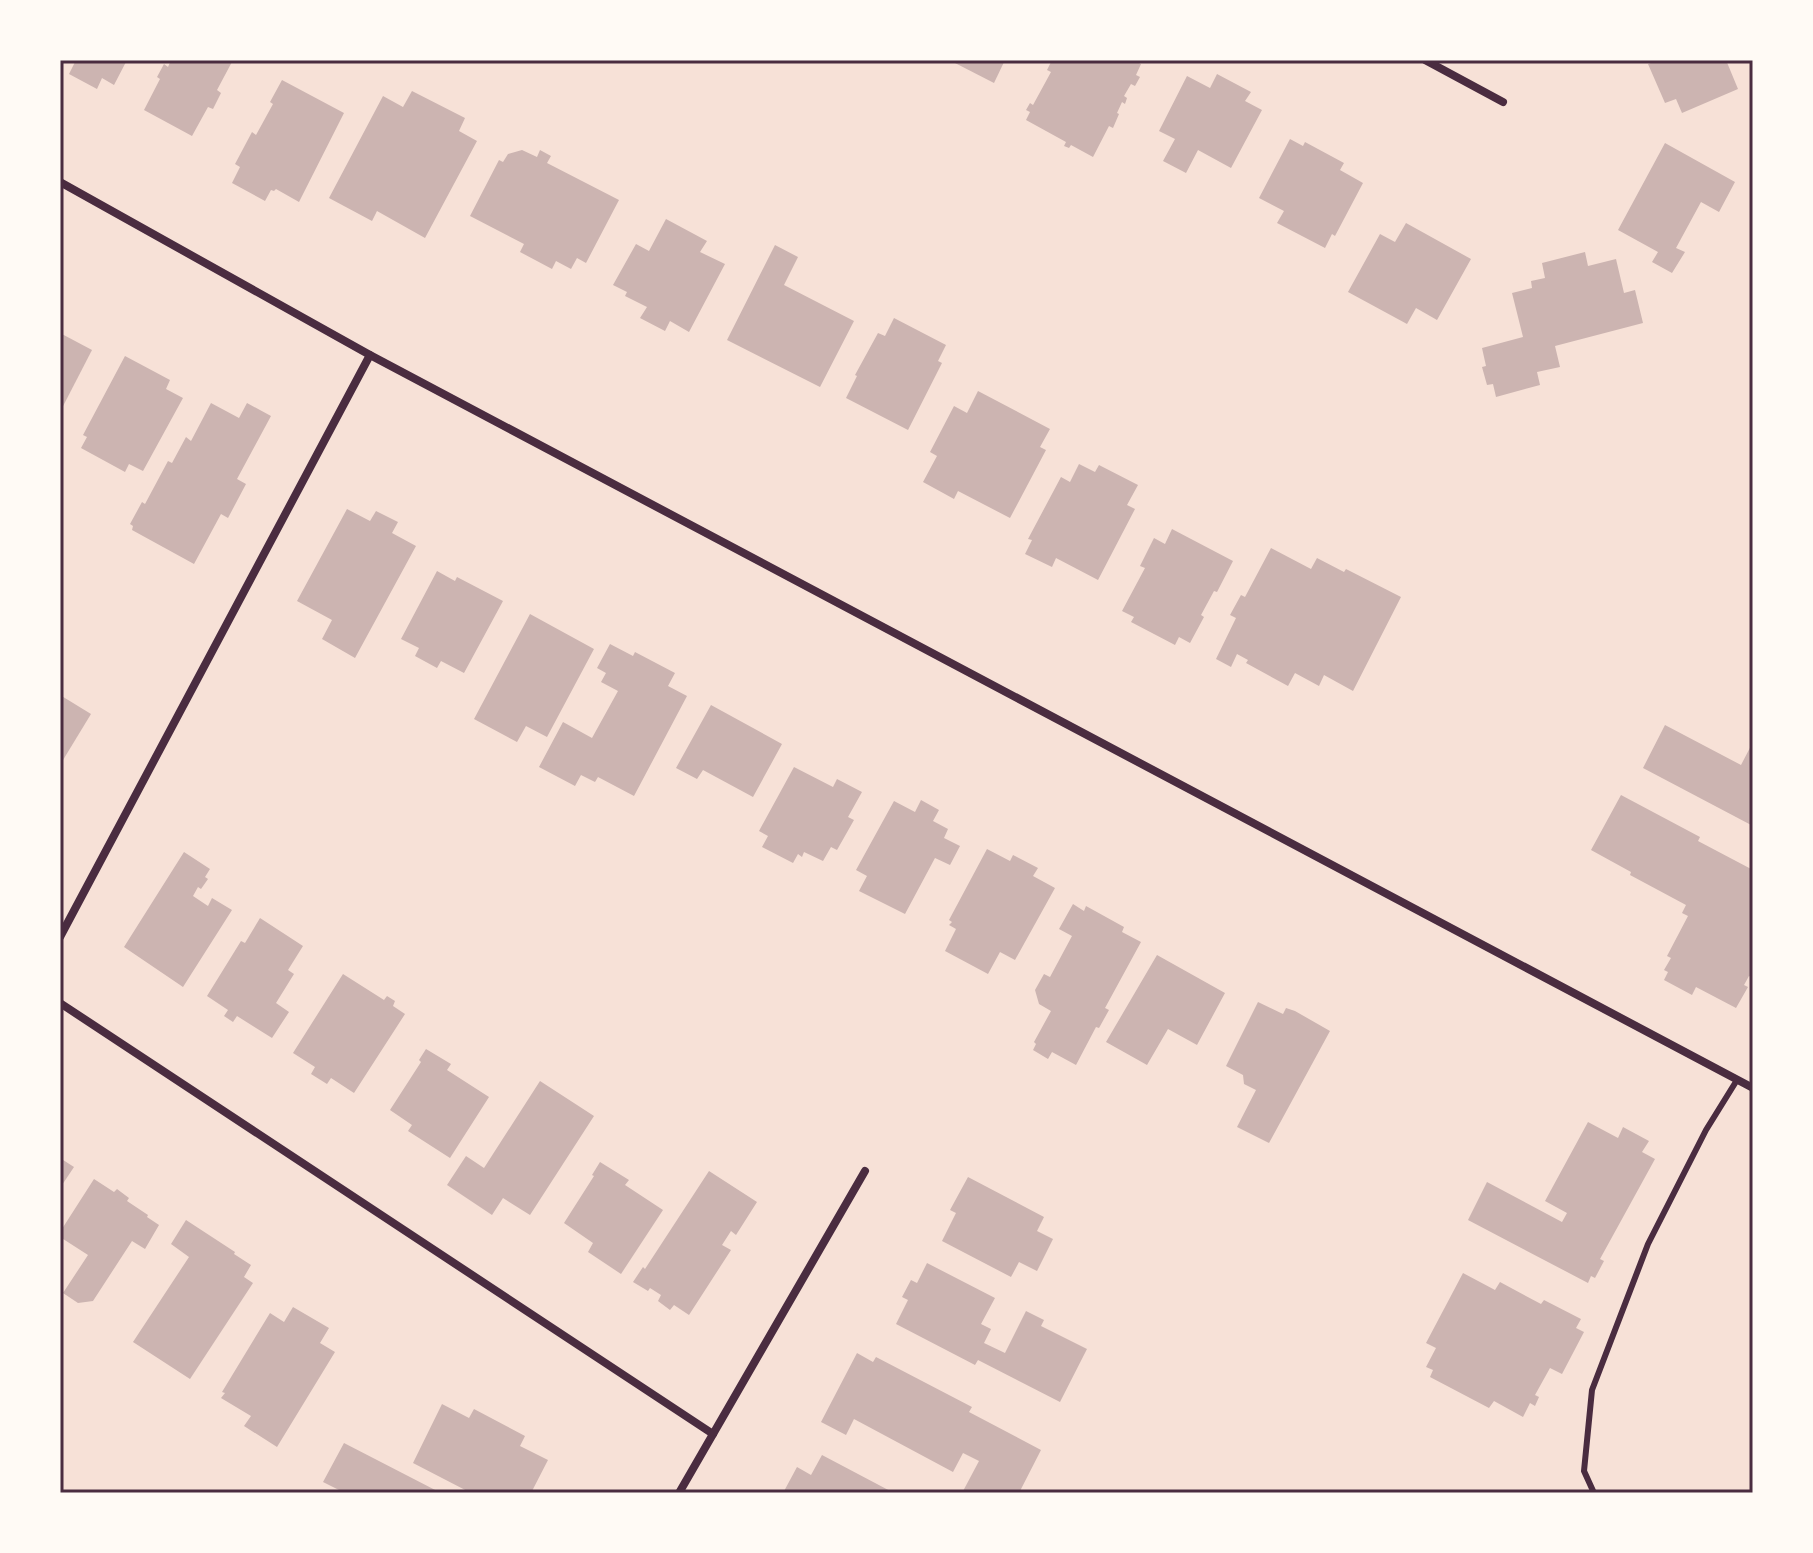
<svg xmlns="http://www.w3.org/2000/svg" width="1813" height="1553" font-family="Figtree,sans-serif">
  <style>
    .building { fill: #ccb4b1 }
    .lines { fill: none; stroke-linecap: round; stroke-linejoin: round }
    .service { stroke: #4a2c40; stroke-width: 6 }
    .minor { stroke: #4a2c40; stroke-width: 8 }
    .neatline { fill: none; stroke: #4a2c40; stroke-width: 3 }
  </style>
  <rect width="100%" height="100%" fill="#f7e1d7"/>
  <g class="building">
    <polygon points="70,60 127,60 114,85 102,78 97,89 69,74 75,62"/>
    <polygon points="171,60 233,60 217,90 221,93 213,109 208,107 192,136 144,110 160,79 157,77 164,64 168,67"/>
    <polygon points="956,60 1005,60 994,83 955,63"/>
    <polygon points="1052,60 1133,60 1141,64 1136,75 1140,77 1135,86 1131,84 1124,96 1127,98 1125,104 1122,102 1117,113 1119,114 1113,128 1109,126 1093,157 1071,145 1069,148 1064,146 1066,142 1026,120 1030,112 1026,110 1030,103 1033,105 1051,72 1047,70"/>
    <polygon points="1656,60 1726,60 1738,89 1682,113 1676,99 1665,103 1648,64 1656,61"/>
    <polygon points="1217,74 1251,92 1245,101 1262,110 1231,168 1198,150 1186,173 1163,161 1175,139 1159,131 1187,76 1210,88"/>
    <polygon points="282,80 344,113 299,202 276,189 274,191 271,190 265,201 232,183 240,167 235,164 252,132 256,135 273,104 270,102"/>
    <polygon points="412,91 465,118 459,131 477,141 425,238 377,211 372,221 329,198 383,96 403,107"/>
    <polygon points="1290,139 1303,146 1305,142 1344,163 1340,170 1363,183 1335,236 1332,234 1325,248 1277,223 1284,211 1259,198"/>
    <polygon points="1665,143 1735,182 1719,212 1701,202 1676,248 1685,252 1672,273 1652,262 1658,252 1618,230"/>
    <polygon points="522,150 537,157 540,150 551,156 547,163 619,200 586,263 577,258 571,269 556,261 552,269 520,252 524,244 470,216 499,160 503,162 508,154"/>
    <polygon points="666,219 707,241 700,252 725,264 689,332 670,321 665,331 640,318 647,307 625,296 627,292 613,285 636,244 649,251"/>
    <polygon points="1406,223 1471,259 1437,320 1416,308 1407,324 1348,292 1380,234 1395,242"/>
    <polygon points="775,245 798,257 784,285 854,321 820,387 727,340"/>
    <polygon points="1585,252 1588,266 1616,259 1624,293 1635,290 1643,323 1555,346 1560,367 1537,372 1540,385 1496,397 1493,384 1487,385 1482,367 1486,366 1482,348 1523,337 1512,293 1532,288 1531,281 1545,278 1542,263"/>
    <polygon points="894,318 946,345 938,361 942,363 908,430 846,398 857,376 855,375 878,333 885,336"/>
    <polygon points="60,333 92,350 60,412"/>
    <polygon points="125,356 170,380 166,389 183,398 143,471 129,464 125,472 81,448 87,437 83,435"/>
    <polygon points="978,391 1050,429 1040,447 1046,450 1010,518 958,491 954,499 923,482 937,456 930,452 954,406 967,413"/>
    <polygon points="211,403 239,418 247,403 271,416 237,479 246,484 228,518 221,514 194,564 132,530 133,526 130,524 142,502 145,504 168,461 172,463 186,437 191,441"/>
    <polygon points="1079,464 1095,472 1099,465 1138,485 1127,505 1135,509 1098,580 1056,558 1052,567 1025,554 1032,540 1028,539 1061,477 1070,482"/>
    <polygon points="347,509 370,521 376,511 398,522 392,533 416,546 355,658 322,639 332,620 297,601"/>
    <polygon points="1172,529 1233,561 1217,592 1214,591 1201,615 1204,617 1190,643 1179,637 1175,645 1131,622 1134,617 1122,611 1145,568 1140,566 1154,538 1165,544"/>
    <polygon points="1271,548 1311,569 1317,558 1344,572 1346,569 1401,597 1353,691 1324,675 1319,686 1295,673 1288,686 1246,663 1248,660 1237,654 1231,667 1216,659 1236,618 1230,615 1241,595 1245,597"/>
    <polygon points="437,571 455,581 457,577 503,601 464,673 441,661 437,668 415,656 419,648 401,639"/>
    <polygon points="530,614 594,649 547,737 526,726 517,742 474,719"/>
    <polygon points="610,644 633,656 635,652 675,673 668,686 687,696 634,796 598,777 595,782 581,775 575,786 539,767 563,722 592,738 618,691 601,682 606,673 597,668"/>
    <polygon points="60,695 91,714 60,765"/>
    <polygon points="711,705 782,744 753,797 703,770 697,779 676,768"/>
    <polygon points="1665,725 1741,765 1753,742 1753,826 1643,768"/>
    <polygon points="794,767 833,787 837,779 862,792 848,817 854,820 837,850 831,847 823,861 804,852 802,857 798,854 793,863 762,847 768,836 759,831"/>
    <polygon points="1621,795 1700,837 1698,841 1753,870 1753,974 1751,977 1749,976 1744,985 1748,987 1736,1008 1696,987 1692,995 1664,980 1668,972 1664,970 1671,958 1667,956 1688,916 1682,913 1686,905 1630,875 1631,872 1591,850"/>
    <polygon points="921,800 939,810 933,821 948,829 944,838 960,846 950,865 935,858 905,914 859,891 867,876 856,870 894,801 915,812"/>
    <polygon points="987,849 1010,861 1013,855 1038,868 1033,876 1055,888 1015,960 1000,952 988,974 945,951 956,929 949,925 952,922 949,920"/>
    <polygon points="184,852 210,869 205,877 208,879 201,889 198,887 193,896 208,906 212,898 232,910 183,987 124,947"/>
    <polygon points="1073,904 1084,911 1086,906 1124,927 1122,932 1141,942 1105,1008 1109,1010 1099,1028 1096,1027 1076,1065 1052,1052 1048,1059 1033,1050 1036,1044 1034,1042 1051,1011 1039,1004 1035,990 1044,974 1050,977 1072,936 1059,929"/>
    <polygon points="260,918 303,946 288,970 294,974 276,1003 289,1012 272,1038 237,1016 233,1022 224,1016 228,1010 207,996 241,941 245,943"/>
    <polygon points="1157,955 1225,993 1197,1045 1168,1029 1147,1065 1106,1042"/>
    <polygon points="343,974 384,1000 387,996 395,1001 393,1006 405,1014 354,1093 331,1078 327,1084 311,1074 315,1067 293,1053"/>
    <polygon points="1258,1002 1283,1014 1286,1008 1295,1011 1330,1031 1269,1143 1237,1127 1256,1090 1244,1084 1243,1075 1226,1066"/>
    <polygon points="426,1049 451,1064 447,1070 489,1097 450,1158 408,1131 412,1125 390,1110 421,1062 419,1060"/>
    <polygon points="540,1081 594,1116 530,1215 503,1198 492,1215 447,1185 466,1156 484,1168"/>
    <polygon points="1588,1122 1618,1138 1623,1127 1649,1141 1642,1152 1655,1159 1600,1259 1604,1261 1595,1278 1591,1276 1588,1283 1468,1220 1487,1182 1562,1222 1567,1213 1545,1201"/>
    <polygon points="60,1158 74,1167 60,1188"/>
    <polygon points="600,1162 629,1180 625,1185 663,1210 621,1274 588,1252 593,1243 564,1223 594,1176 592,1175"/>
    <polygon points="709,1171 757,1202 736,1235 731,1231 722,1245 731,1250 689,1315 674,1305 670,1310 658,1301 661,1295 650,1288 648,1291 633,1282 643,1267 645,1269"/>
    <polygon points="968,1177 1044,1217 1037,1231 1053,1239 1037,1271 1019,1262 1011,1277 942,1241 956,1213 950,1210"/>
    <polygon points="94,1179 114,1192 117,1189 129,1198 127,1201 148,1215 147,1217 159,1225 145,1249 132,1241 93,1301 78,1303 63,1293 88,1255 60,1237 60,1232"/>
    <polygon points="186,1220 235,1252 234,1254 251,1265 244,1277 253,1283 190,1379 133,1342 189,1257 171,1244"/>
    <polygon points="927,1263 995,1298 981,1324 991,1329 984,1343 1005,1353 1026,1311 1044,1320 1041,1326 1087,1349 1060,1402 978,1360 975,1365 896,1324 908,1300 902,1297 911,1280 917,1283"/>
    <polygon points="1463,1273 1495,1290 1500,1282 1541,1304 1544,1300 1581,1319 1576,1328 1584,1332 1562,1374 1550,1368 1535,1395 1539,1397 1535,1406 1530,1403 1523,1417 1494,1401 1489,1408 1430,1377 1433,1370 1426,1367 1436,1348 1426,1343"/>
    <polygon points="293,1307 329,1328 320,1343 335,1352 277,1447 244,1426 251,1416 221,1398 225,1393 222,1392 270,1313 284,1322"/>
    <polygon points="857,1353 873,1362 876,1357 972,1407 969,1412 1041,1450 1019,1493 962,1493 979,1461 963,1453 953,1472 854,1419 846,1435 821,1422"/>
    <polygon points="442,1404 469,1418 474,1409 525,1436 520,1446 548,1460 531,1493 471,1493 413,1463"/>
    <polygon points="344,1443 441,1493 341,1493 341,1491 323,1482"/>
    <polygon points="822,1455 894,1493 783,1493 797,1467 811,1475"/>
  </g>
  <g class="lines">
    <polyline class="service" points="1594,1493 1584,1471 1592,1390 1648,1244 1706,1130 1737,1080"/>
    <g class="minor">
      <polyline points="1425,60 1503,102"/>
      <polyline points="60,182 370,355 1753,1088"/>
      <polyline points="60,937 370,355"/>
      <polyline points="60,1003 713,1434"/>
      <polyline points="679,1493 865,1171"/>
    </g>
  </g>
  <rect width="1813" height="1553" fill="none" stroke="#fffaf5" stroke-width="124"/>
  <rect x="62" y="62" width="1689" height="1429" class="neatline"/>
</svg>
